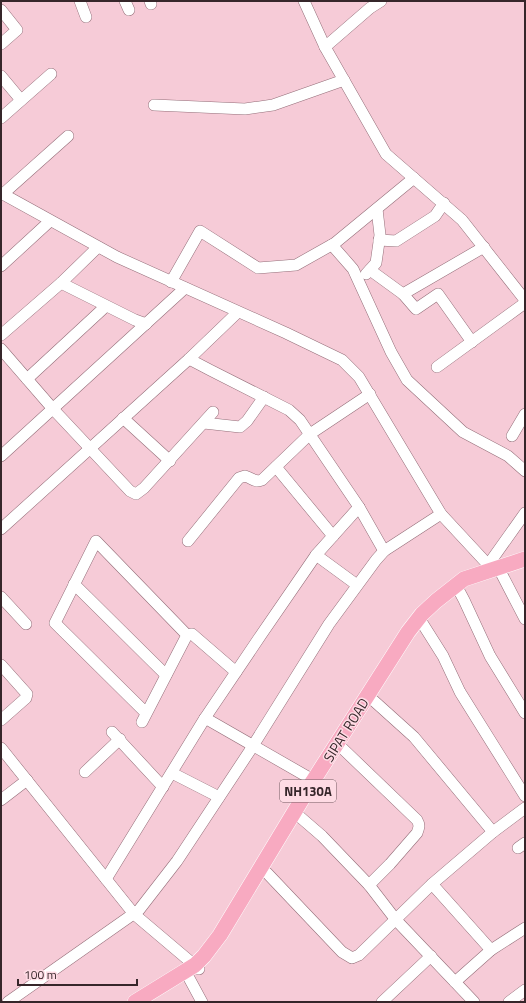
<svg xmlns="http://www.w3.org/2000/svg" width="526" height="1003" font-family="'Titillium Web',sans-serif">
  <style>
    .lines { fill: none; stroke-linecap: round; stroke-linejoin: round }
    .minor-casing { stroke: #946e79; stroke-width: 12 }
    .highway-casing { stroke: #fff; stroke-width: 16 }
    .minor { stroke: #fff; stroke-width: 11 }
    .highway { stroke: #f8aac1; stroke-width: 15 }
    .labels { text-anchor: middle; stroke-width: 3; stroke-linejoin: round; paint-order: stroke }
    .shield { fill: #fedbe4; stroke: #725c62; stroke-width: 1 }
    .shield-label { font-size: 13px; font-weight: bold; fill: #36262a }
    .street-label { font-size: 14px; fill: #36262a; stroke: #fedbe4 }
  </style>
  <rect width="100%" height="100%" fill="#f6cbd7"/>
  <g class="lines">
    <defs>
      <g id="minor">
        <polyline points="80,1 86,17"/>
        <polyline points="125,1 129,10"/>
        <polyline points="150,1 151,4"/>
        <polyline points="304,1 325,47 386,154 462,220 525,300"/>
        <polyline points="1,10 17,30 1,44"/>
        <polyline points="325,47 370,8 381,1"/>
        <polyline points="1,76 21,100"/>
        <polyline points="154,105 245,109 273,105 344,80"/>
        <polyline points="1,118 51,74"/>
        <polyline points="1,193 117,257 286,333 342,360 359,377 441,514 492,569"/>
        <polyline points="3,194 68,136"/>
        <polyline points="379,240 396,241 435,216 444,203"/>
        <polyline points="332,245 353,269 391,352 407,380 463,432 508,456 525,471"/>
        <polyline points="1,266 50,221"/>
        <polyline points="370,270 403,294 484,247"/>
        <polyline points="366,274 376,263 380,235 377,209"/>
        <polyline points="171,282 200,231 258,268 296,265 335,243 414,178"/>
        <polyline points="61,283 135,320 146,324"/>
        <polyline points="403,294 416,309 438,294 472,342"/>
        <polyline points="1,335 61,283 98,247"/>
        <polyline points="1,349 53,409 130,491 136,494 144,488 213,412"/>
        <polyline points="189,359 210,370 289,410 300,420 359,507 384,551"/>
        <polyline points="437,367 525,303"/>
        <polyline points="27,379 106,306"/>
        <polyline points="123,418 170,461"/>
        <polyline points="204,423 240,427 247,421 264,397"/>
        <polyline points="512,436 525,414"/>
        <polyline points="1,456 185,288"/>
        <polyline points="276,467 333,536"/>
        <polyline points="1,529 189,359 238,312"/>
        <path d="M188,541l51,-63 6,-2c7,2 10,7 17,4l48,-46 60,-40"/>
        <polyline points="316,555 357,585"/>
        <polyline points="488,565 525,513"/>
        <polyline points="498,567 525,619"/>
        <polyline points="74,584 166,675"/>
        <polyline points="456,585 464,600 490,656 525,713"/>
        <polyline points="1,597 26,624"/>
        <polyline points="419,618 443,656 460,692 525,796"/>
        <polyline points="187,635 192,634 236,672"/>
        <polyline points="1,665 27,694 26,698 1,720"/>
        <polyline points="374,701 414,737 493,832"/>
        <polyline points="205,718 320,784"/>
        <polyline points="142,722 187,635 96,541 55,623 146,713"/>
        <polyline points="112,732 163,787"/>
        <polyline points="1,748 134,914 199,969"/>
        <path d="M342,748l75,72c3,5 2,8 0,13l-27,31 -21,21"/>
        <polyline points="85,772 120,739"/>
        <polyline points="172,773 219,797"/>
        <polyline points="1,800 27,780"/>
        <polyline points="300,817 322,836 369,885 396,920 474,1002"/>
        <polyline points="518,848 525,843"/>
        <polyline points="267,873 342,952 352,958 359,955 432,884 493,832 525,808"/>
        <polyline points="106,879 205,718 261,635 316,555 359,507"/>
        <polyline points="432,884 491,950"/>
        <polyline points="189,978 202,1002"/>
        <polyline points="455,982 491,950 525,928"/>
        <polyline points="8,1002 139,910 177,861 249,752 329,624 376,560 384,551 441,514"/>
        <polyline points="382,1002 431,956"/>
        <polyline points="509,1002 525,990"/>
      </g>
      <polyline id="highway" points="135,1002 195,965 204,956 220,935 313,781 408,632 422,614 436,601 464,579 525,559"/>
    </defs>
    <use href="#minor" class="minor-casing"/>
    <use href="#highway" class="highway-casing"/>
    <use href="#minor" class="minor"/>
    <use href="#highway" class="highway"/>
  </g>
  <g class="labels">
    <rect class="shield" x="280" y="780" width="56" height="22" rx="3"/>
    <g class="shield-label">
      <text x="308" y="796">NH130A</text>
    </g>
    <g class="street-label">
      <text transform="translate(346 730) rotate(-58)" y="5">SIPAT ROAD</text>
    </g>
  </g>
  <rect width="526" height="1003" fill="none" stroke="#36262a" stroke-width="4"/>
  <path d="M18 979v6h119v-6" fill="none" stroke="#36262a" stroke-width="2"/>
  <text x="24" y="979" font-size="12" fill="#36262a" stroke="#fedbe4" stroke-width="3" paint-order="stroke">100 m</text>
</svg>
